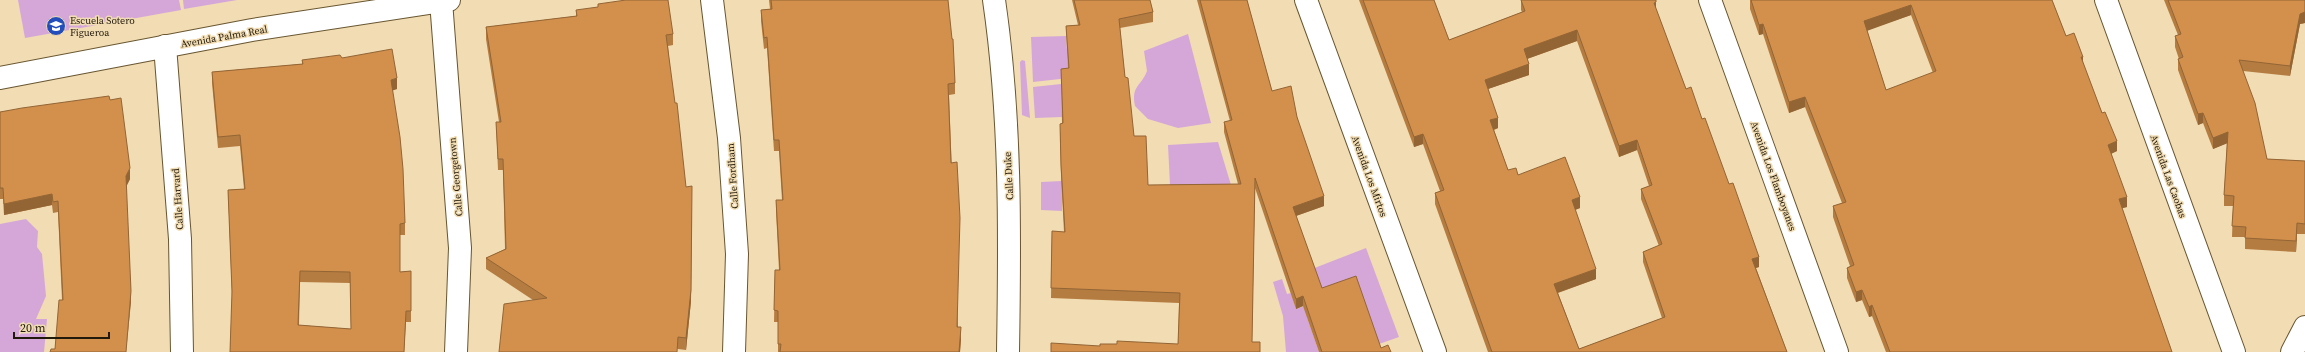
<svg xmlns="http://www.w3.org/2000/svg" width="2305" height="352" font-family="'Source Serif 4',serif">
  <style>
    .green { fill: #d5a7d8 }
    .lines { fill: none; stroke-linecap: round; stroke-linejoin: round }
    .street-casing { stroke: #685631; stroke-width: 24 }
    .street { stroke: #fff; stroke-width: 22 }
    .wall { fill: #b57c41; fill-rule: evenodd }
    .shaded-wall { fill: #936535 }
    .building { fill: #d2904c; stroke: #936535; fill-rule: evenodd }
    .labels { text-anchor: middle; stroke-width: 3; stroke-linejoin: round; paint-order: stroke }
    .poi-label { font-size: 10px; fill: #21190a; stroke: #f1dcb3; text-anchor: start }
    .street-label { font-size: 10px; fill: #21190a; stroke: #f1dcb3 }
  </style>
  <rect width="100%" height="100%" fill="#f1dcb3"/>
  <g class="green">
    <polygon points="18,0 179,0 181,10 25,38"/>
    <polygon points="183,0 237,0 184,9"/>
    <path d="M1188,34l23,89 -33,5 -30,-9 -13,-13c-4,-21 6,-19 12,-35l-3,-20z"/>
    <polygon points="1066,36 1069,78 1033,82 1031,37"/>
    <polygon points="1022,60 1025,61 1030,118 1022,115 1020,62"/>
    <polygon points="1061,84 1062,117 1035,118 1033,87"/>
    <polygon points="1218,142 1241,218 1181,195 1170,185 1168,145"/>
    <polygon points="1062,181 1062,211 1041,210 1041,182"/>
    <polygon points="26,219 38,231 37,247 42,254 46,296 36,319 47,319 44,352 0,352 0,224"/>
    <polygon points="1366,248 1399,337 1356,352 1322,298 1312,269"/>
    <polygon points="1282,279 1287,294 1291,293 1296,309 1313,303 1307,317 1319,352 1286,352 1283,316 1273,282"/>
  </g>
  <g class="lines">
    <defs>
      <g id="street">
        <polyline points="712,0 729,138 737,254 734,352"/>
        <path d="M994,0c17,116 16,235 14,352"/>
        <polyline points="1306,0 1435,352"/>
        <polyline points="1710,0 1837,352"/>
        <polyline points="2106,0 2234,352"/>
        <polyline points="441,1 460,248 456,352"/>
        <polyline points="165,46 180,239 182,352"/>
        <polyline points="0,78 252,30 449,0"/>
        <polyline points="2292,352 2305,327"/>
      </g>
    </defs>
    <use href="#street" class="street-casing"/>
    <use href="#street" class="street"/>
  </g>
  <g class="wall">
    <polygon points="769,0 948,0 955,83 955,94 949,95 958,327 961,338 960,352 778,352 778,322 774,322 775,270 779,270 776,211 776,200 782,200 779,151 774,151 767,48 764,49 761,21 761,10 770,9"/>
    <polygon points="1072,0 1150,0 1153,12 1153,22 1120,28 1125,77 1134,136 1148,185 1238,184 1224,132 1224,122 1230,121 1197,0 1247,0 1272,91 1297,117 1324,206 1296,216 1322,288 1381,348 1391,352 1319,352 1303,306 1296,309 1255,188 1252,342 1100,346 1117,344 1178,344 1179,303 1051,298 1052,231 1064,232 1061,175 1060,134 1062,123 1061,69 1068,68 1066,26 1078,25"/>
    <path d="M1359,0h75l15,40 73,-28 -1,-2v-10l135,9 30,80 16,30 57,148 -3,1 31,84h-299l-53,-148v-11l5,-2 -17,-47 -9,3zM1577,41l42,116 18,-7 12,36 -8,3v10l18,47 -16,6v10l19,56 -83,31 -21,-56 38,-14 -21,-69 5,-2 -72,-38 -14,-40 4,-2 -10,-39 41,-14 -2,-16z"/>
    <path d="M1750,0h302l14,36 17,28 34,87 -6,3 16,53 -5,1 50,144h-286l-14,-36 -3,1 -7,-17 -6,2 -9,-24v-10l3,-2 -17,-49v-11l9,-3 -37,-96 -16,6 -26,-79 -4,1 -9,-26zM1911,15l22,58 -47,17 -19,-60z"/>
    <polygon points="2164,0 2305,0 2305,23 2300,24 2290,76 2243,71 2267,159 2305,161 2305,234 2297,234 2296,252 2245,249 2245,237 2232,237 2233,206 2224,206 2224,195 2227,143 2213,149 2203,123 2198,125 2178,70 2178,59 2179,59 2175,47 2175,36 2178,35"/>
    <polygon points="576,10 673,34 673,45 668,46 691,301 686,350 678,349 533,300 486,269 486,258 505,249 503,170 498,170 496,122 499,122 486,39 486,27 576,16"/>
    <path d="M342,58l55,31 -5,1 13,133v12h-5v37l11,-1v51h-5l-2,30h-174l2,-55 -4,-107 16,-1 -4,-43 -22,2 -6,-65v-11l90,-8v-4zM300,282l50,1 1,46 -52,-4z"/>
    <polygon points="110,100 130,179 126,187 131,302 55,349 62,300 58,212 53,213 52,205 4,215 3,199 0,199 0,112"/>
  </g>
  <g class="shaded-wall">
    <polygon points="1656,2 1656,12 1654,3"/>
    <polygon points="1911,5 1911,15 1864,32 1864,21"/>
    <polygon points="2305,12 2305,23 2300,24 2290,76 2290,66 2300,14"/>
    <polygon points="1763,24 1763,34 1759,35 1759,25"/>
    <polygon points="1577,30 1577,41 1524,60 1524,49"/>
    <polygon points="2081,57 2083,57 2083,67"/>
    <polygon points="1529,64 1529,75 1485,90 1485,80"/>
    <polygon points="397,78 397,89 391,91 391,80"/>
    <polygon points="1805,97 1805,107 1789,113 1789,102"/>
    <polygon points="2203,113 2203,123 2198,125 2198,114"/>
    <polygon points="1498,118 1498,128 1490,131 1490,120"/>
    <polygon points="2228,132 2228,143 2213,149 2213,138"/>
    <polygon points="1423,134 1423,144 1414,147 1414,137"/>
    <polygon points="1637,140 1637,150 1619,157 1619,146"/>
    <polygon points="2117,141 2117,151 2108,155 2108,145"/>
    <polygon points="130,168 130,179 126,187 126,176"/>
    <polygon points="52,194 52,205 4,215 4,204"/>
    <polygon points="1324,196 1324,206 1293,217 1293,207"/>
    <polygon points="1580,197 1580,208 1572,211 1572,200"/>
    <polygon points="2127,197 2127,207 2119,209 2119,199"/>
    <polygon points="692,198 691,301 686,350 686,338"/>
    <polygon points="2297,223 2297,234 2296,252 2296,241"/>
    <polygon points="1759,257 1759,267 1752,269 1752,259"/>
    <polygon points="1596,269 1596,279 1554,294 1554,284"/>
    <polygon points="1862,290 1862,300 1856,302 1856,292"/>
    <polygon points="131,291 131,302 126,352"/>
    <polygon points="1303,296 1303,306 1296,309 1296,299"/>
    <polygon points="1872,305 1872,316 1869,317 1869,307"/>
    <polygon points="961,327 961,338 960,352 959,352"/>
  </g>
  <g class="building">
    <polygon points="626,0 668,0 673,34 666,35 675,103 677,103 686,187 692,186 691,290 686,338 678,337 677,352 499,352 504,304 547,298 486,258 506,249 503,159 498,159 496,122 501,122 486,27 577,16 576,10 598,7 598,4"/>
    <polygon points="771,0 948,0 952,39 953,39 955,83 948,84 951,163 957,162 960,218 957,327 961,327 959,352 780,352 781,344 778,344 778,311 774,310 775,270 780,270 776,200 783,200 779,140 774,140 767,37 764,38 761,10 772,9"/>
    <polygon points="1074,0 1150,0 1153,12 1119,19 1125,77 1128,78 1134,136 1146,136 1148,185 1241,184 1224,122 1232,120 1200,0 1247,0 1272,91 1291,86 1297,117 1324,196 1293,207 1322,288 1356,276 1381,348 1388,345 1391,352 1322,352 1303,296 1296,299 1255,178 1252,342 1260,342 1260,352 1051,352 1051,343 1100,346 1100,344 1117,344 1117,341 1178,344 1180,293 1051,288 1052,231 1065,232 1061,165 1060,124 1063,123 1061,69 1069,68 1066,26 1080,25"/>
    <path d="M1363,0h71l15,40 76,-29 -4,-11h135v2l-2,1 32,86 5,-2 11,32 3,-1 24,66 4,-1 26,74 -7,2 35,93h-295l-57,-159 9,-3 -21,-56 -9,3zM1577,30l42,116 18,-6 15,45 -11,4 21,55 -19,8 22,65 -86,32 -25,-65 42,-15 -24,-69 8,-3 -15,-40 -47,18 -2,-7 -8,2 -18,-50 8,-2 -13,-38 44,-16 -5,-15z"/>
    <path d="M1751,0h301l14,36 8,-3 9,24h-2l21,56 3,-1 12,29 -9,4 19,52 -8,2 53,153h-282l-18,-47 -3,2 -7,-17 -6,2 -9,-24 7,-3 -21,-59 13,-4 -41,-105 -16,5 -26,-78 -4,1zM1911,5l25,66 -50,19 -22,-69z"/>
    <polygon points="2168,0 2305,0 2305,12 2300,14 2290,66 2239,60 2255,103 2267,159 2305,161 2305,224 2297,223 2296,241 2245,238 2246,227 2232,226 2234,196 2224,195 2228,132 2213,138 2203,113 2198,114 2178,59 2183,57 2175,36 2181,34"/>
    <path d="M392,49l5,29 -6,2 9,57 3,32 2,54 -5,1v48l11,-1v40h-5l-2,41h-174l2,-61 -4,-101 17,-1 -5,-54 -22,2 -6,-65 91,-8 -1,-4 38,-5 2,3zM300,271l50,1 1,57 -53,-4z"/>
    <polygon points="109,96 110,100 121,98 130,168 126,176 131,291 126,352 50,352 51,349 55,349 59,300 63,300 58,201 53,202 52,194 4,204 3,188 0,188 0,112 22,108"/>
  </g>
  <defs>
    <symbol id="school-disc" viewBox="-11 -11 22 22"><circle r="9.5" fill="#234dbb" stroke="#f1dcb3"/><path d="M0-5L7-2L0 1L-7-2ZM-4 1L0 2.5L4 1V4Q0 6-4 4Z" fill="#fff"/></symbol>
  </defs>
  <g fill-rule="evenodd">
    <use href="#school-disc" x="45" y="15" width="22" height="22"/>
  </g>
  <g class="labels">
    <g class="poi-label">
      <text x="70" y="24">Escuela Sotero<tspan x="70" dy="12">Figueroa</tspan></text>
    </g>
    <g class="street-label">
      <text transform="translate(224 36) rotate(-10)" y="4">Avenida Palma Real</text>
      <text transform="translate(732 176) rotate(-94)" y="4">Calle Fordham</text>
      <text transform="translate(1008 176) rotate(-93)" y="4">Calle Duke</text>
      <text transform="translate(1370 176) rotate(70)" y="4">Avenida Los Mirtos</text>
      <text transform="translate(1774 176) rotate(70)" y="4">Avenida Los Flamboyanes</text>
      <text transform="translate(2169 176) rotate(70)" y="4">Avenida Las Caobas</text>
      <text transform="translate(455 177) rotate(-95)" y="4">Calle Georgetown</text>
      <text transform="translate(177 199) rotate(-94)" y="4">Calle Harvard</text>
    </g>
  </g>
  <path d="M14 332v6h95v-6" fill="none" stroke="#21190a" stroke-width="2"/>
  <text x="20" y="332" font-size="12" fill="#21190a" stroke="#f1dcb3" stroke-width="3" paint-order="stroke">20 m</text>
</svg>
